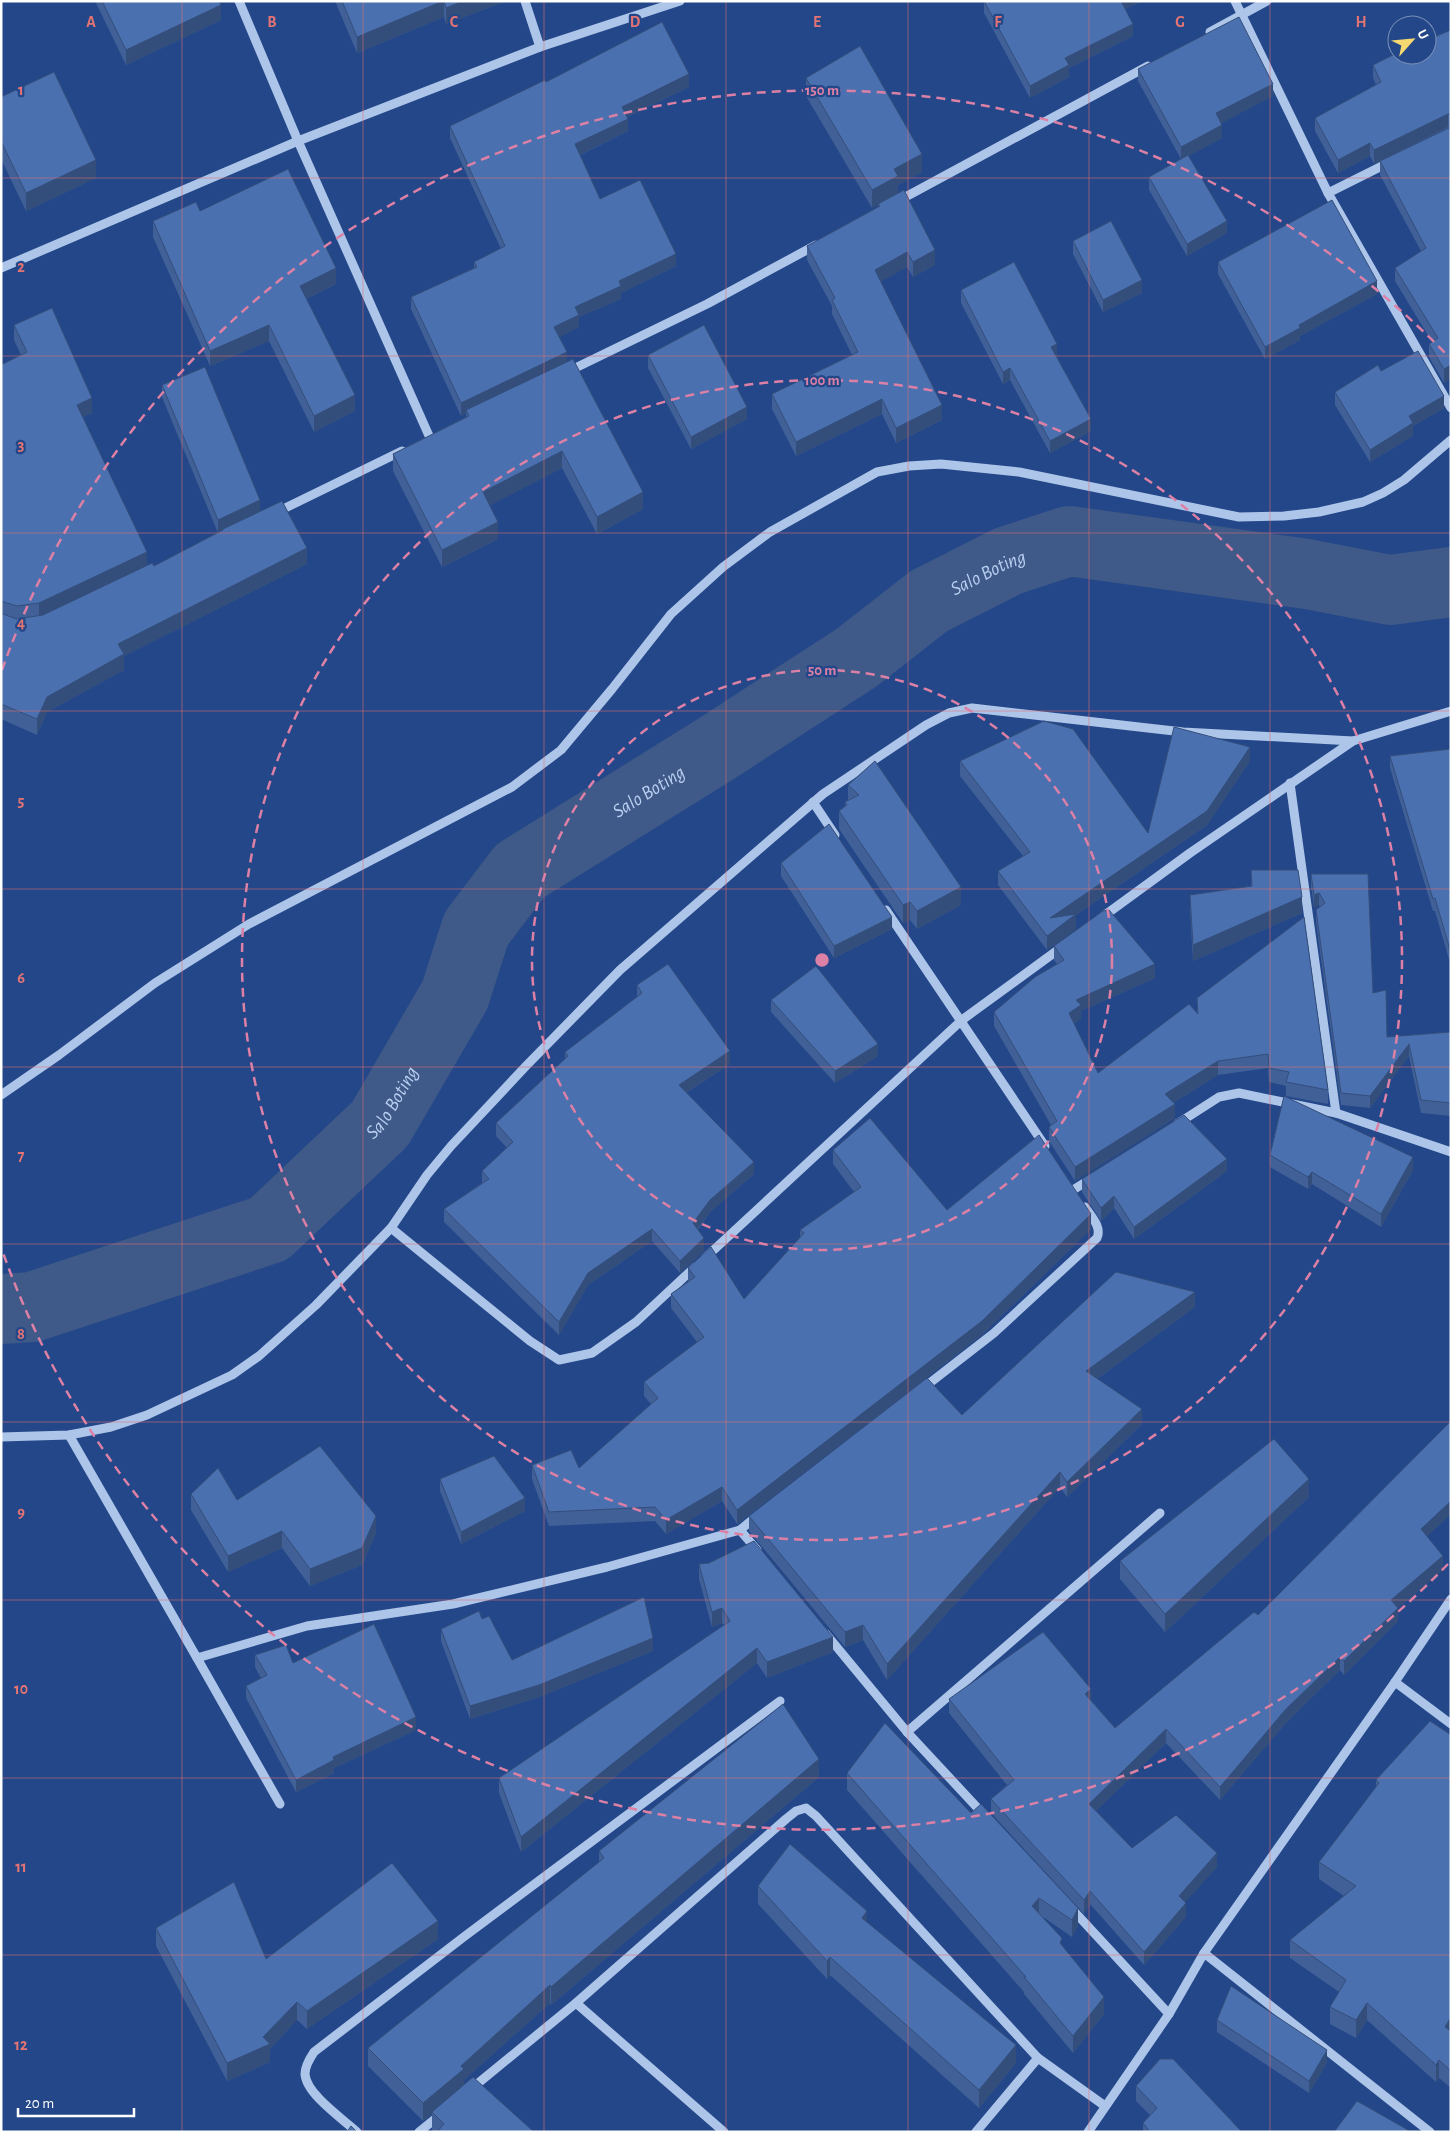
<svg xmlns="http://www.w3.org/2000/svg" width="1452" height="2133" font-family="'Alegreya Sans',sans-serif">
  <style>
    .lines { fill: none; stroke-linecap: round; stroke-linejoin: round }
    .river { stroke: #3f5988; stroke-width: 70 }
    .minor { stroke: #aec5ea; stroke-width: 9 }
    .wall { fill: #406097 }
    .shaded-wall { fill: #344e7b }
    .building { fill: #4b70b0; stroke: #344e7b }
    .grid { fill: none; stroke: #e47373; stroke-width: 1; stroke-opacity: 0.55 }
    .ring { fill: none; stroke: #dd80a5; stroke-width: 2.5; stroke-dasharray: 9 6 }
    .labels { text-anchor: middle; stroke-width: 4.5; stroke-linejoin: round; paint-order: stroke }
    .water-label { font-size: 20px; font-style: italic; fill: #b9cff1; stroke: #234788 }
    .grid-label { font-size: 16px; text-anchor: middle; font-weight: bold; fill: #e47373; stroke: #234788; stroke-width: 4.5; stroke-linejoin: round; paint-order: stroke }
    .centre { fill: #dd80a5; stroke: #234788; stroke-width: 2.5 }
    .ring-label { font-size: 15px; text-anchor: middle; font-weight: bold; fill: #dd80a5; stroke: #234788; stroke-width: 4.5; stroke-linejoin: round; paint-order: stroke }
  </style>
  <rect width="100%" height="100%" fill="#234788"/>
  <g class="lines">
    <path class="river" id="s1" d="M1,1309l31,-2 237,-78 111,-105 75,-129 21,-66 44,-58 199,-124 137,-89 73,-57 79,-40 61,-20 238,33 83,16 61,-8"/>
    <g class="minor">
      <polyline points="239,1 298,141 430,438"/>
      <polyline points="525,1 540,47"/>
      <polyline points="1235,1 1328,193 1451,408"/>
      <polyline points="1210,32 1267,1"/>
      <polyline points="1328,193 1390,162"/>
      <polyline points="898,201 1148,66"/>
      <polyline points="1,268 298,141 540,47 680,1"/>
      <polyline points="567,372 707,304 816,245"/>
      <polyline points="277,512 402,451"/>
      <polyline points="1290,783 1336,1113"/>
      <polyline points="813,802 835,835"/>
      <polyline points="886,910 1045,1146"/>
      <polyline points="1101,918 1190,853 1353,741 1451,711"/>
      <polyline points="1,1095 59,1055 155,983 249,924 512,787 561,750 612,689 671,614 723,567 770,532 877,472 909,466 941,464 1019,472 1239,517 1284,516 1319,512 1363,502 1383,493 1404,480 1451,440"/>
      <polyline points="1177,1124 1219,1097 1239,1093 1336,1113 1451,1152"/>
      <polyline points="1073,1190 1092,1178"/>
      <polyline points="391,1228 530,1341 559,1360 592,1353 636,1322 695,1267"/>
      <polyline points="705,1258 962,1020 1062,947"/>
      <path d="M922,1389l72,-56 103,-95c5,-11 -6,-22 -12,-31"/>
      <polyline points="69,1435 197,1658 307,1626 453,1604 607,1567 740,1530 757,1516"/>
      <polyline points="1,1437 69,1435 111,1427 147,1415 232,1375 259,1356 316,1305 391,1228 427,1175 451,1146 526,1066 620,970 823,794 926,725 949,713 972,708 1183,732 1353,741"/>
      <polyline points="740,1530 757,1550"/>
      <polyline points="826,1634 907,1732 985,1816"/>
      <polyline points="197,1658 280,1804"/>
      <polyline points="1395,1682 1451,1724"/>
      <polyline points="907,1732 1160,1513"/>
      <polyline points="1071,1908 1169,2014"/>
      <polyline points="1204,1953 1430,2132"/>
      <polyline points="576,2003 724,2132"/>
      <polyline points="471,2089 576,2003 786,1819 796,1811 806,1808 816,1816 1038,2058 1105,2106"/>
      <path d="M357,2132c-14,-13 -51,-38 -52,-58 0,-8 5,-16 9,-22l151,-116 315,-235"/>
      <polyline points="419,2132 440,2115"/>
      <polyline points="976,2132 1038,2058"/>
      <polyline points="1088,2132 1169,2014 1204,1953 1395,1682 1451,1599"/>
    </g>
  </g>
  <g class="wall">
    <polygon points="95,1 219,1 221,20 126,65"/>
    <polygon points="335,1 506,1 446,24 444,17 357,53"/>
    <polygon points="984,1 1143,1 1125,9 1133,36 1069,68 1069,77 1030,98 984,13"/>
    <polygon points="1451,30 1451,378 1444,383 1429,357 1429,344 1432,342 1395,281 1395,268 1421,251 1380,175 1380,161 1450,127 1374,164 1370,156 1338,173 1315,131 1315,118 1376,85 1373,78 1373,65"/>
    <polygon points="1138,69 1273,96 1221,123 1222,138 1188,156 1227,233 1187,256 1149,190 1149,177 1181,159 1138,81"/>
    <polygon points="806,78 922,172 898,185 898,193 935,265 913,277 907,267 881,281 942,420 896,443 882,414 796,456 772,409 772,394 852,355 832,314 832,306 807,260 807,246 878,207 878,204 872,208 806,96"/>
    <polygon points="546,82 689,87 627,117 628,131 580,155 600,199 676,266 621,293 621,299 579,317 579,327 559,337 567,362 643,509 597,534 562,468 490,505 498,539 442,567 393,471 393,454 466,417 466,413 461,416 411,309 411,297 474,268 474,262 501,249 450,138 450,126"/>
    <polygon points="1,97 96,178 26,211 1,159"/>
    <polygon points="200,211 336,284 306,299 355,411 314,432 269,341 210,366 153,237 153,221"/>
    <polygon points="1073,241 1142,293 1103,312 1073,254"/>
    <polygon points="1218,262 1377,294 1300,336 1300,340 1265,359 1218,274"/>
    <polygon points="961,290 1057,356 1057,357 1091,431 1050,453 1010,380 1003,384 961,303"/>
    <polygon points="14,325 92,413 83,417 147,565 154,566 218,533 162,397 162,385 260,511 307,564 124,656 124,670 47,712 37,735 1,719 1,365 21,355 14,340"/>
    <polygon points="648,355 747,419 691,449 648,368"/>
    <polygon points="1381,371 1444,408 1413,426 1413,436 1370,462 1335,405 1335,392"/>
    <polygon points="1451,749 1451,966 1435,911 1433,911 1390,768 1390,756"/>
    <polygon points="875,761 961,905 917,929 910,920 903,923 839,829 839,811 845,806 845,802 848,800 848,785"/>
    <polygon points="960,761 1148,833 1250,761 1207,825 1076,915 1076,929 1047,950 998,885 998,871 1023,856 960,776"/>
    <polygon points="781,863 892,929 834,958 781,876"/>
    <polygon points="1251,870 1302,913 1193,961 1190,911 1190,895 1251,886"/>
    <polygon points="1311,874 1373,993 1387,1037 1451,1032 1451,1116 1421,1113 1409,1056 1370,1108 1341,1105 1316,922 1316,910 1320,906 1319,905 1314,907 1311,886"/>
    <polygon points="1054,946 1155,978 1081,1011 1081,1019 1074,1023 1098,1073 1197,1013 1197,998 1328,1090 1328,1104 1286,1096 1286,1086 1269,1082 1268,1068 1218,1075 1173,1103 1175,1118 1075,1181 1049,1141 1049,1127 1051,1125 994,1026 994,1012 1057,964 1054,960"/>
    <polygon points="637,985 730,1064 686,1093 754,1174 710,1212 698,1230 704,1251 680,1273 652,1241 588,1285 559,1335 444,1222 444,1209 482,1183 482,1171 507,1148 496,1136 496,1123 565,1059 565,1052 637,997"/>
    <polygon points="771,1000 878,1056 835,1083 771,1012"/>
    <polygon points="833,1150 947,1210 1091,1229 982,1335 737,1524 722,1501 666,1534 655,1521 549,1526 532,1479 532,1465 579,1468 651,1404 644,1396 644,1382 697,1342 671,1308 671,1294 688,1282 688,1268 744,1299 800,1238 800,1230 854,1192 833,1164"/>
    <polygon points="1270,1155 1413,1170 1381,1227 1312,1184 1308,1189 1270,1167"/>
    <polygon points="1227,1171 1134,1239 1114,1208 1101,1221 1082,1192 1082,1179"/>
    <polygon points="1195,1307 1097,1379 1142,1424 1067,1497 1060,1487 887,1680 863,1640 845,1647 749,1531 749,1516 962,1415"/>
    <polygon points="1451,1421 1451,1514 1427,1536 1443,1570 1398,1608 1398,1621 1344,1675 1340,1670 1286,1723 1220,1800 1166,1743 1096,1811 1132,1848 1217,1867 1185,1902 1186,1917 1144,1965 1090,1904 1084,1914 991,1813 991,1799 1007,1785 949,1713 949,1699 1091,1700 1115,1728 1258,1615"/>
    <polygon points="440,1479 525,1511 461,1544 440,1491"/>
    <polygon points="191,1494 237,1500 376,1533 362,1565 310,1586 282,1548 228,1572 191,1510"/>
    <polygon points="1309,1497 1165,1632 1120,1579 1120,1561"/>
    <polygon points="699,1564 833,1652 767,1678 757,1663 521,1852 499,1793 499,1778 724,1625 722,1623 712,1627 699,1579"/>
    <polygon points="482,1619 512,1660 653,1651 539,1697 470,1719 441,1641 441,1629"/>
    <polygon points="255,1655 293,1663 416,1730 334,1768 334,1773 296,1792 246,1698 246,1686 261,1678 255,1667"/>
    <polygon points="1451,1735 1451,2088 1439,2078 1436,2082 1367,2020 1356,2038 1330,2024 1330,2007 1339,1992 1290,1958 1290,1940 1344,1896 1319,1879 1319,1862 1376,1788 1376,1780"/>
    <polygon points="847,1773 971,1813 1078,1926 1072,1937 1043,1917 1062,1945 1104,2014 1073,2053 1024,1994 1024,1992 847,1790"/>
    <polygon points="819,1777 551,2005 550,2003 464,2080 464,2085 534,2132 433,2132 432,2130 432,2114 423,2121 368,2066 368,2048 599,1863 599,1851"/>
    <polygon points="758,1886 867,1922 1016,2063 979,2108 830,1975 827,1979 758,1904"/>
    <polygon points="156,1928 266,1959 438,1939 307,2029 297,2020 270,2049 270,2062 227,2081 156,1946"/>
    <polygon points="1217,2020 1327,2063 1309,2093 1217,2032"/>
    <polygon points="1136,2086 1242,2132 1143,2132 1143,2123 1150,2115 1136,2101"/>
  </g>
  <g class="shaded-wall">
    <polygon points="444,1 444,17 357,53 357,37"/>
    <polygon points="463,1 506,1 446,24 446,8"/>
    <polygon points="1120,1 1143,1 1120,11"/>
    <polygon points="221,5 221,20 126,65 126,50"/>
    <polygon points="1133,24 1133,36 1069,68 1069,77 1030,98 1030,86 1065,58"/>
    <polygon points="689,74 689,87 622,119 622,107"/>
    <polygon points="1273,84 1273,96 1216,126 1216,113"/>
    <polygon points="1448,114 1448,127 1374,164 1374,150"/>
    <polygon points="628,119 628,131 575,157 575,144"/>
    <polygon points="1222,125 1222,138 1181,160 1181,147"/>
    <polygon points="1370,143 1370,156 1338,173 1338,160"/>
    <polygon points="922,154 922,172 898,185 898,194 872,208 872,190 894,169"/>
    <polygon points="96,160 96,178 26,211 26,193"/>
    <polygon points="1227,221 1227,233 1187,256 1187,244"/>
    <polygon points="935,250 935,265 913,277 913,262"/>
    <polygon points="907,252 907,267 875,285 875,270"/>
    <polygon points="676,254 676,266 621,293 621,299 579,317 579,327 554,340 554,327 575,307 619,281"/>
    <polygon points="336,268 336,284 300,302 300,286"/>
    <polygon points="1142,280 1142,293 1103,312 1103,300"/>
    <polygon points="1377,281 1377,294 1300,336 1300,340 1265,359 1265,347 1299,325"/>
    <polygon points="269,325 269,341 210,366 210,351"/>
    <polygon points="1057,344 1057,356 1051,359 1051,347"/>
    <polygon points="567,352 567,365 466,410 466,413 461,416 461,403"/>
    <polygon points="1451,365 1451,378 1444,383 1444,369"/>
    <polygon points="1010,368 1010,380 1003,384 1003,372"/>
    <polygon points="355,395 355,411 314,432 314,416"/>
    <polygon points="1444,396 1444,408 1413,426 1413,436 1370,462 1370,450 1409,416"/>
    <polygon points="92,398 92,413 77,420 77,405"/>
    <polygon points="882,399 882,414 796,456 796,442"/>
    <polygon points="942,405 942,420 896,443 896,428"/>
    <polygon points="747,407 747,419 691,449 691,437"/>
    <polygon points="1091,419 1091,431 1050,453 1050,441"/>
    <polygon points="562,451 562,468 483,509 483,492"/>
    <polygon points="643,492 643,509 597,534 597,517"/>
    <polygon points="260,500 260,513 218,533 218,520"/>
    <polygon points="498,522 498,539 442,567 442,550"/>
    <polygon points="307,548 307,564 124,656 124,670 47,712 37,735 37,719 47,697 118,644"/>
    <polygon points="147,552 147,567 39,619 39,603"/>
    <polygon points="1250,747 1250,761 1207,825 1076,915 1076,929 1047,950 1047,936 1050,918"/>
    <polygon points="961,887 961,905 917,929 917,911"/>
    <polygon points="1319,893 1319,905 1314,907 1314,895"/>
    <polygon points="1302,897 1302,913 1193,961 1193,945"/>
    <polygon points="910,902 910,920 903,923 903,905"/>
    <polygon points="892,917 892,929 834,958 834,946"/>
    <polygon points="1155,964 1155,978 1081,1011 1081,1019 1069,1027 1069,1013 1076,1000"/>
    <polygon points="878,1044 878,1056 835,1083 835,1071"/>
    <polygon points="1409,1044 1409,1056 1370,1108 1370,1096"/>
    <polygon points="730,1051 730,1064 679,1097 679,1085"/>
    <polygon points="1218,1061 1218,1075 1165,1108 1165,1094"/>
    <polygon points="1175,1104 1175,1118 1075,1181 1075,1167"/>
    <polygon points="1413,1157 1413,1170 1381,1227 1381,1214"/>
    <polygon points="1227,1159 1227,1171 1134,1239 1134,1227"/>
    <polygon points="754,1162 754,1174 710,1212 693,1235 693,1223 710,1200"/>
    <polygon points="1312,1172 1312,1184 1308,1189 1308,1177"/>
    <polygon points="1114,1196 1114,1208 1101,1221 1101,1208"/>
    <polygon points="1091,1214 1091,1229 982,1335 737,1524 737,1510"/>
    <polygon points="652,1229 652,1241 588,1285 559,1335 559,1322 588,1273"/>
    <polygon points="704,1238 704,1251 680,1273 680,1261"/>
    <polygon points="1195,1292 1195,1307 1086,1387 1086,1371"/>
    <polygon points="1142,1409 1142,1424 1067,1497 1067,1482"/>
    <polygon points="1060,1472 1060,1487 887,1680 887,1664"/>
    <polygon points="1309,1479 1309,1497 1165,1632 1165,1614"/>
    <polygon points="722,1487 722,1501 666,1534 666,1520"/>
    <polygon points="525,1498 525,1511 461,1544 461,1532"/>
    <polygon points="1451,1501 1451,1514 1421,1542 1421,1529"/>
    <polygon points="376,1516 376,1533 362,1565 310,1586 310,1569"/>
    <polygon points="282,1531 282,1548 228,1572 228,1556"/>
    <polygon points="1443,1556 1443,1570 1398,1608 1398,1621 1344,1675 1344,1661 1391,1600"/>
    <polygon points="722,1608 722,1623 712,1627 712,1612"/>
    <polygon points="863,1625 863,1640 845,1647 845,1632"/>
    <polygon points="833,1637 833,1652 767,1678 767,1662"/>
    <polygon points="653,1638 653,1651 539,1697 470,1719 470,1706"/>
    <polygon points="757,1648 757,1663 521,1852 521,1837"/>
    <polygon points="1340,1657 1340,1670 1286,1723 1220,1800 1220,1787 1286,1709"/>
    <polygon points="1091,1689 1091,1702 1085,1694"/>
    <polygon points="416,1717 416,1730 334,1768 334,1773 296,1792 296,1780 333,1757"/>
    <polygon points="1166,1729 1166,1743 1089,1818 1089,1804"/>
    <polygon points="819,1759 819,1777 551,2005 551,1987"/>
    <polygon points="1217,1853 1217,1867 1179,1909 1179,1896"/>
    <polygon points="1090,1891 1090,1904 1084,1914 1084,1900"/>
    <polygon points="1039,1898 1039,1915 1032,1906"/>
    <polygon points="1186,1903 1186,1917 1144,1965 1144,1952"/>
    <polygon points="1078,1908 1078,1926 1072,1937 1072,1920"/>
    <polygon points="867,1911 867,1929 862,1918"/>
    <polygon points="438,1921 438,1939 307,2029 307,2011"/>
    <polygon points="830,1957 830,1975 827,1979 827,1961"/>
    <polygon points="550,1985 550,2003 464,2080 464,2087 432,2112 432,2114 423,2121 423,2103 461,2066"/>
    <polygon points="1104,1997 1104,2014 1073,2053 1073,2036"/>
    <polygon points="297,2002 297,2020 270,2049 270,2062 227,2081 227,2063 263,2037"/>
    <polygon points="1367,2003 1367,2020 1356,2038 1356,2020"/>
    <polygon points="1451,2017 1451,2034 1445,2027"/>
    <polygon points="1016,2045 1016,2063 979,2108 979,2090"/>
    <polygon points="1327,2050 1327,2063 1309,2093 1309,2081"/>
    <polygon points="1439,2060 1439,2078 1436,2082 1436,2065"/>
  </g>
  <g class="building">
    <polygon points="102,1 219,1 221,5 126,50"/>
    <polygon points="342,1 443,1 357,37"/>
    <polygon points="444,1 463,1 446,8"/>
    <polygon points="984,1 1121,1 1133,24 1065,58 1069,65 1030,86"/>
    <polygon points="1239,17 1273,84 1216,113 1222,125 1181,147 1138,69"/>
    <polygon points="662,22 689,74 622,107 628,119 575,144 600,199 640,180 676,254 619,281 621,286 575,307 579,315 554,327 567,352 461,403 411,297 477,267 474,262 505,246 450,126 545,80 546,82"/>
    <polygon points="1451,30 1451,114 1448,114 1374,150 1370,143 1338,160 1315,118 1381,82 1373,65 1397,53 1397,55 1427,55 1427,40"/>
    <polygon points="860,46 922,154 894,169 898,176 872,190 806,78"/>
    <polygon points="54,72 96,160 26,193 1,141 1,97"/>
    <polygon points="1451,127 1451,365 1444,369 1429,344 1438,338 1395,268 1426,248 1380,161"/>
    <polygon points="1188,155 1227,221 1187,244 1149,177"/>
    <polygon points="288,169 336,268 300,286 355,395 314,416 269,325 210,351 153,221 196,202 200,211"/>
    <polygon points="904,190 935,250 913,262 907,252 875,270 942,405 896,428 882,399 796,442 772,394 858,352 832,300 835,298 807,246 880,206 878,204"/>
    <polygon points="1332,200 1377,281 1299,325 1300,328 1265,347 1218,262"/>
    <polygon points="1111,221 1142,280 1103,300 1073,241"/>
    <polygon points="1014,262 1057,344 1051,347 1091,419 1050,441 1010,368 1003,372 961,290"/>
    <polygon points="52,308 92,398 77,405 147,552 39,603 17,606 1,601 1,365 27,352 14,325"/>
    <polygon points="704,325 747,407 691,437 648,355"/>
    <polygon points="1418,351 1444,396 1409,416 1413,423 1370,450 1335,392 1378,365 1381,371"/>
    <polygon points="573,359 643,492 597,517 562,451 483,492 498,522 442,550 393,454 469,416 466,410"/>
    <polygon points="205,367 260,500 218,520 162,385"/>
    <polygon points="282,501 307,548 118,644 124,654 47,697 37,719 1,704 1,613 16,619 43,615 152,563 154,566 223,530 223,529"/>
    <polygon points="1044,721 1073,729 1148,833 1174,727 1250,747 1207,811 1050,918 1076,914 1047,936 998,871 1030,852 960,761"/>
    <polygon points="1451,749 1451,953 1435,898 1433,899 1390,756"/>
    <polygon points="875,761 961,887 917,911 910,902 903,905 839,811 847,805 845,802 859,795 848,785"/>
    <polygon points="829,824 892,917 834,946 781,863"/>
    <polygon points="1251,870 1298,870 1302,897 1193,945 1190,895 1252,886"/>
    <polygon points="1311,874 1368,874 1373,993 1386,990 1387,1037 1451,1032 1451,1103 1421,1100 1409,1044 1370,1096 1341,1093 1316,910 1325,903 1319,893 1314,895"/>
    <polygon points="1109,910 1155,964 1076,1000 1081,1005 1069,1013 1098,1073 1189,1004 1198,1014 1197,998 1304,917 1328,1090 1286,1082 1289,1072 1269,1068 1268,1054 1218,1061 1165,1094 1175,1104 1075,1167 1049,1127 1057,1121 994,1012 1035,977 1064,960 1054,946 1103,911"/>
    <polygon points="668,964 730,1051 679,1085 754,1162 710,1200 693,1223 704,1238 680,1261 652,1229 588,1273 559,1322 444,1209 489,1179 482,1171 513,1142 496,1123 568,1056 565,1052 642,993 637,985"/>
    <polygon points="816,966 878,1044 835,1071 771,1000"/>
    <polygon points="1284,1096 1413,1157 1381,1214 1312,1172 1308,1177 1270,1155"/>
    <polygon points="1184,1115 1227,1159 1134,1227 1114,1196 1101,1208 1082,1179"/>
    <polygon points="870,1118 947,1210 1039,1135 1091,1214 982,1321 737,1510 722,1487 666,1520 655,1507 549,1512 532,1465 571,1450 579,1468 658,1398 644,1382 704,1337 671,1294 695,1277 688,1268 711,1247 744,1299 804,1233 800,1230 861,1187 833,1150"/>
    <polygon points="1116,1272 1195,1292 1086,1371 1142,1409 1067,1482 1060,1472 887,1664 863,1625 845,1632 749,1516 927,1378 962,1415"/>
    <polygon points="1451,1421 1451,1501 1421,1529 1443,1556 1391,1600 1398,1608 1344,1661 1340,1657 1286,1709 1220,1787 1166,1729 1089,1804 1132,1848 1176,1815 1217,1853 1179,1896 1186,1903 1144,1952 1090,1891 1084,1900 991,1799 1014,1780 949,1699 1043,1632 1091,1689 1085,1694 1115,1728 1254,1612 1258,1615"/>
    <polygon points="1274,1439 1309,1479 1165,1614 1120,1561"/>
    <polygon points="320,1446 376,1516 362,1548 310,1569 282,1531 228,1556 191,1494 218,1468 237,1500"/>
    <polygon points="494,1456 525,1498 461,1532 440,1479"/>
    <polygon points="754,1541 833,1637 767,1662 757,1648 521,1837 499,1778 730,1621 722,1608 712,1612 699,1564 709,1563"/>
    <polygon points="644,1597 653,1638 539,1685 470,1706 441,1629 479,1611 482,1619 489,1616 512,1660"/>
    <polygon points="374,1624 416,1717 333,1757 334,1760 296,1780 246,1686 267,1675 255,1655 286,1645 293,1663"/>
    <polygon points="783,1704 819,1759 551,1987 550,1985 461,2066 464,2069 423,2103 368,2048 604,1858 599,1851"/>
    <polygon points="1430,1721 1451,1735 1451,2017 1445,2027 1451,2031 1451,2071 1439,2060 1436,2065 1367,2003 1356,2020 1330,2007 1346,1980 1290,1940 1356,1886 1319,1862 1379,1783 1376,1780"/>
    <polygon points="885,1723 971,1813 981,1804 1078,1908 1072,1920 1039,1898 1032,1906 1062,1938 1060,1943 1104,1997 1073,2036 1024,1977 1026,1977 847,1773"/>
    <polygon points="790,1844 867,1911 862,1918 1016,2045 979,2090 830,1957 827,1961 758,1886"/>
    <polygon points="392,1863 438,1921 307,2011 297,2002 263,2037 270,2044 227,2063 156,1928 234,1882 266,1959"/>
    <polygon points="1231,1986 1327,2050 1309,2081 1217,2020"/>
    <polygon points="1160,2059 1173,2059 1242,2132 1150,2132 1143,2123 1157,2108 1136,2086"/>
    <polygon points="473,2077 534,2132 437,2132 444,2124 432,2112"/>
    <polygon points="1357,2101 1408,2130 1406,2132 1334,2132"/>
    <polygon points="351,2126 357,2132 347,2132"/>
  </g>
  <path class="grid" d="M182,1v2131M363,1v2131M544,1v2131M726,1v2131M908,1v2131M1089,1v2131M1270,1v2131M1,178h1450M1,356h1450M1,533h1450M1,711h1450M1,889h1450M1,1067h1450M1,1244h1450M1,1422h1450M1,1600h1450M1,1778h1450M1,1955h1450"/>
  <g class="ring">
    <circle cx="822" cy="960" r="290"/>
    <circle cx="822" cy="960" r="580"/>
    <path d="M1448 1564A870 870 0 0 1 2 1250M2 670A870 870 0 0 1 1448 356"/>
  </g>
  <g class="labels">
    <g class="water-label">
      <text dy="7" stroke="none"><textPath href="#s1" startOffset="1281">Salo Boting</textPath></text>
      <text dy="7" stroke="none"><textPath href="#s1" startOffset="876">Salo Boting</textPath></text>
      <text dy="7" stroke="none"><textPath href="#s1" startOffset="458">Salo Boting</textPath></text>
    </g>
  </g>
  <g class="grid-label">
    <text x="91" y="27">A</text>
    <text x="272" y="27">B</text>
    <text x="454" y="27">C</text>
    <text x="635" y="27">D</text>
    <text x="817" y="27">E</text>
    <text x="998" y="27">F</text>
    <text x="1180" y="27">G</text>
    <text x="1361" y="27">H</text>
    <text x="21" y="95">1</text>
    <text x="21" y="272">2</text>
    <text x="21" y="450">3</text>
    <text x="21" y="628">4</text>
    <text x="21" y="806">5</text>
    <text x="21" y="983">6</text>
    <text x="21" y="1161">7</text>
    <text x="21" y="1339">8</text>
    <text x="21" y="1517">9</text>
    <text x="21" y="1694">10</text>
    <text x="21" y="1872">11</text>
    <text x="21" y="2050">12</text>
  </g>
  <circle cx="822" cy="960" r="8" class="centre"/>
  <g class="ring-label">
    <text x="822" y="95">150 m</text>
    <text x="822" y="385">100 m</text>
    <text x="822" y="675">50 m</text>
  </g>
  <rect width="1452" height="2133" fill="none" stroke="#ffffff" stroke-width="5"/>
  <g transform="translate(1412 40) rotate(63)"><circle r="24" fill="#234788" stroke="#7b91b8"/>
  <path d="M0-4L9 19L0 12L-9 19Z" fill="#f5d870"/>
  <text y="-8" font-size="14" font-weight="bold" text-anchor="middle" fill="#ffffff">U</text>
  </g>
  <path d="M18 2108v8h116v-8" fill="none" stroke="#ffffff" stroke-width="2.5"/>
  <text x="25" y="2108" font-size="15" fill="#ffffff" stroke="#234788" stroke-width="4" paint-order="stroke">20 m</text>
</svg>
